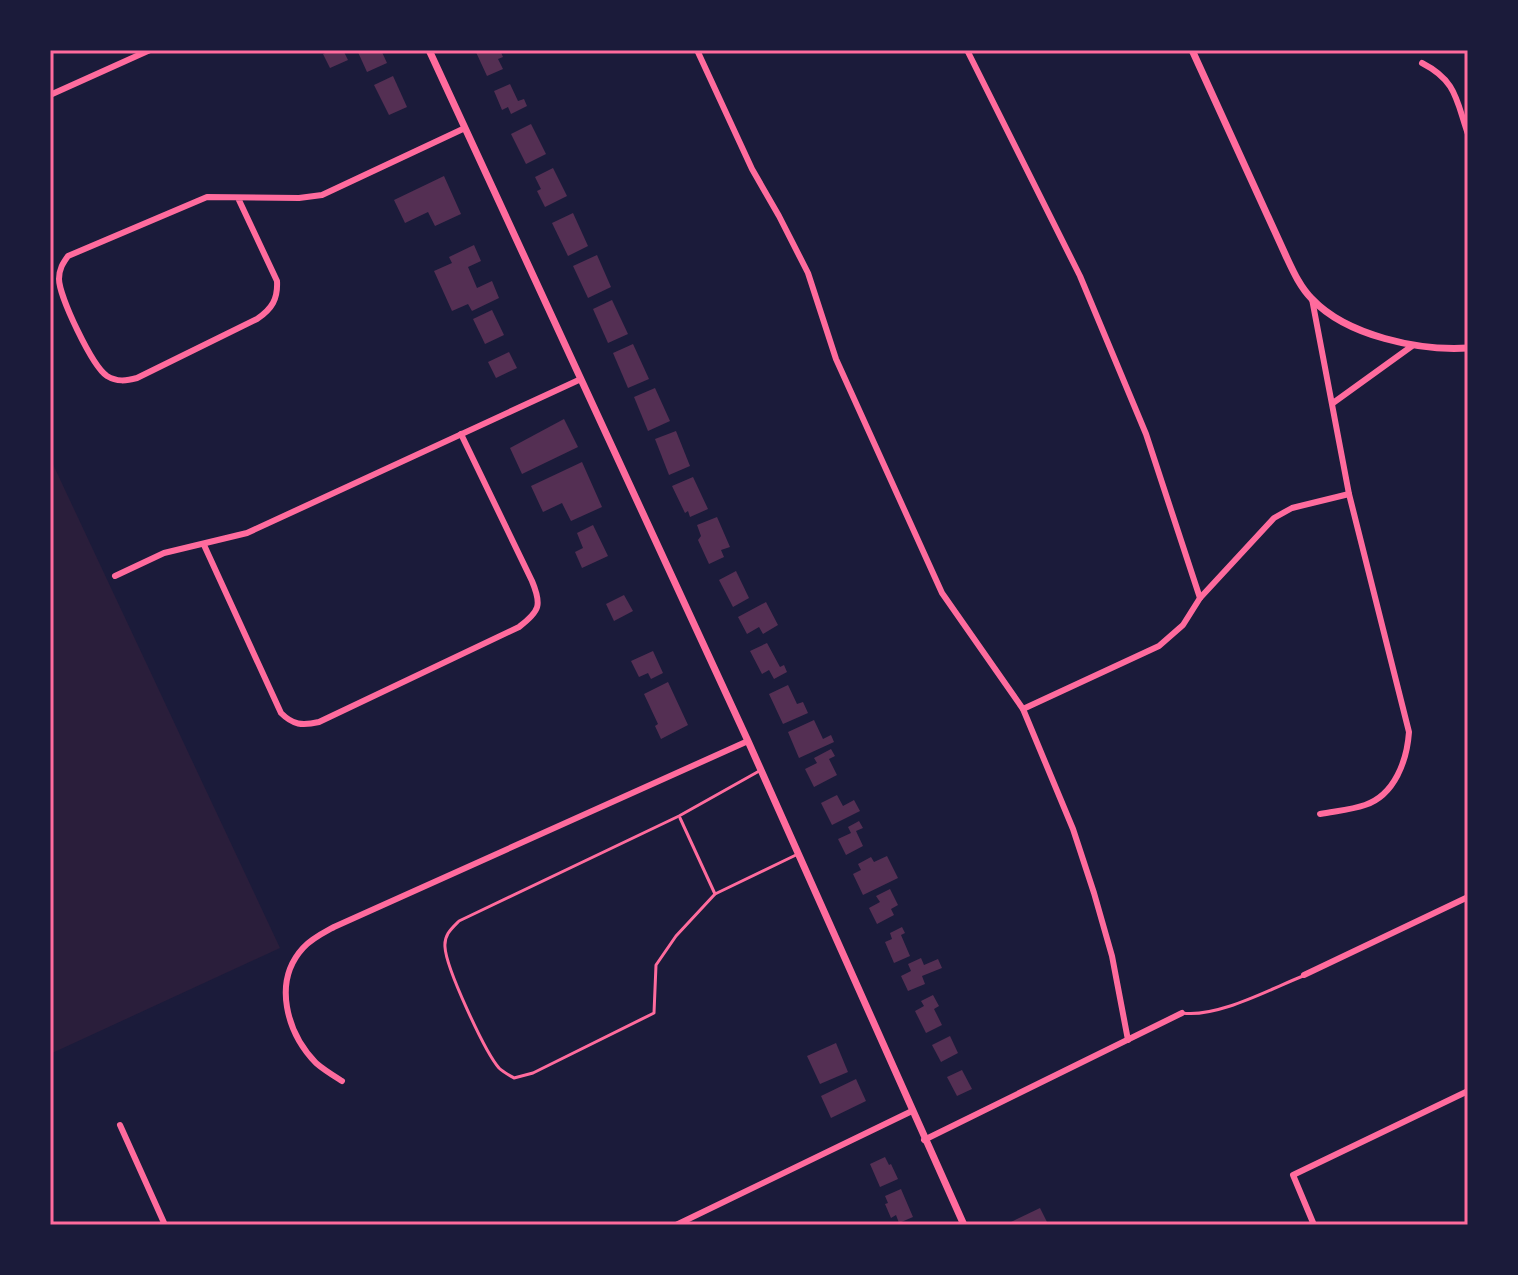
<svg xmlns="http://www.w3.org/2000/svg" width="1518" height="1275" font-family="'Public Sans',sans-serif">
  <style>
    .green { fill: #2a1e3b }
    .building { fill: #542f53 }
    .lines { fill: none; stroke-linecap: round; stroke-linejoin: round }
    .service { stroke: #ff6b9d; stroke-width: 3 }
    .minor { stroke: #ff6b9d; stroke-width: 6 }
    .tertiary { stroke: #ff6b9d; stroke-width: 7 }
    .neatline { fill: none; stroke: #ff6b9d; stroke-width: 3 }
  </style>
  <rect width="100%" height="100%" fill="#1b1b3a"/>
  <polygon class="green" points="50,458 280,948 50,1054"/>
  <g class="building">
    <polygon points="332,50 343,50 348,60 330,68 323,54"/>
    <polygon points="357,50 381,50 387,63 367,72"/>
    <polygon points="475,50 500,50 503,57 498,59 503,69 487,76"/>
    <polygon points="393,76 407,107 389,115 374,85"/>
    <polygon points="510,84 518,101 524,99 527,106 511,114 508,107 502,110 494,91"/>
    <polygon points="531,124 546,154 526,164 511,134"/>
    <polygon points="553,168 567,196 545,207 537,191 541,189 535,177"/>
    <polygon points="444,176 461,214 435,226 428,212 405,223 394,200"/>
    <polygon points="573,213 588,246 568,256 552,223"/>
    <polygon points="474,245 481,261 468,267 477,288 492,281 499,298 472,311 468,304 452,311 434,271 452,263 449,257"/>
    <polygon points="597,255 611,287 588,298 573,266"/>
    <polygon points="612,300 628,334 608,343 593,309"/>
    <polygon points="492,310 504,335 485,344 473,319"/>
    <polygon points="633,344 649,379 628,388 613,353"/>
    <polygon points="509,352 517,368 496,378 488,362"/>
    <polygon points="655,388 670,421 648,431 634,397"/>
    <polygon points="564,419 578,447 522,474 510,448"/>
    <polygon points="676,431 690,466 669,475 655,439"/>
    <polygon points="582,462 602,507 571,521 562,503 543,512 531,486"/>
    <polygon points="693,477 708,509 690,517 688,511 685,513 672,486"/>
    <polygon points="717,517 730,547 721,550 724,557 709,564 698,540 701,536 697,525"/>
    <polygon points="593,525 608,556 582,568 575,552 583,548 577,533"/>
    <polygon points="736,571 749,598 733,607 719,580"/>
    <polygon points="624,595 633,611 614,621 606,604"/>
    <polygon points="766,602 778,625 763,634 759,627 747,634 738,617"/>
    <polygon points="767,643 780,667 784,665 787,672 774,679 769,670 762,674 750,651"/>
    <polygon points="653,651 663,673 651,679 648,673 639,677 631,661"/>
    <polygon points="668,682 688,725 661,739 655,726 658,724 644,694"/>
    <polygon points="788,685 797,704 803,702 808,713 783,724 769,694"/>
    <polygon points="814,720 823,739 831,735 834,742 799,758 788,732"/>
    <polygon points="831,749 835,756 829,759 837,775 814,787 805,769 817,763 814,758"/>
    <polygon points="837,795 843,806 854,800 860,811 832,825 821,803"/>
    <polygon points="859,821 863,828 856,831 863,846 846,855 838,839 851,833 848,827"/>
    <polygon points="887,856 898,878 863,895 853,874 861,870 858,864 871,857 874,862"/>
    <polygon points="890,889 898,905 891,909 894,915 877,924 869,908 880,902 876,896"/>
    <polygon points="902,927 905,933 901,935 910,956 894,963 885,942 892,939 890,933"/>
    <polygon points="921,958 924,965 938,959 942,968 922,976 925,984 908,991 901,976 911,971 908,964"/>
    <polygon points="933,995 939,1006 934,1009 942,1025 926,1033 915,1011 924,1006 921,1001"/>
    <polygon points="950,1036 958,1053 941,1062 932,1045"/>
    <polygon points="836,1043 848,1072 820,1084 807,1056"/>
    <polygon points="962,1070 972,1089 957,1096 947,1077"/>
    <polygon points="856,1079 866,1101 831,1118 821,1096"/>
    <polygon points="885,1157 889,1165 891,1164 898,1179 880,1187 870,1164"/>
    <polygon points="901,1189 913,1217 899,1223 896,1215 891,1218 885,1204 888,1203 885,1196"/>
    <polygon points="1040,1208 1047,1222 1040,1225 1013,1225 1011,1222"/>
  </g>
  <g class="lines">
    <g class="service">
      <path d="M761,770l-82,46 -220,105c-8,8 -15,14 -14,26 1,21 40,105 54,121 4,4 10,7 15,10l19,-5 121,-60 2,-48 20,-29 39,-42 83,-40"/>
      <polyline points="680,818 715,894"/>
      <path d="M1182,1013c36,5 88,-24 121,-37"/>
    </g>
    <g class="minor">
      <polyline points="697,50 752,169 779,216 808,273 836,359 942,593 1023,709 1073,829 1094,893 1112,956 1128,1040"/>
      <polyline points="967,50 1080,276 1146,434 1200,598"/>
      <path d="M1422,63c35,18 34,37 46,71"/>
      <polyline points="50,95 150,50"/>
      <path d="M238,198l39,83c1,18 -5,28 -20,38l-120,59c-11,3 -20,4 -30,-2 -15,-10 -48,-80 -48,-97 0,-10 4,-16 9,-23l139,-59 92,1 23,-3 143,-67"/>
      <path d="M1312,299l37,195 60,238c-2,28 -14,63 -44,73 -14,5 -30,6 -45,9"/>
      <polyline points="1333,403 1412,346"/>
      <path d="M204,545l77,168c12,12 21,13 38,9l200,-95c21,-16 23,-22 13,-46l-71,-147"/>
      <polyline points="115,576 164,553 247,533 581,379"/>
      <polyline points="1023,709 1159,646 1183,625 1200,598 1274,518 1292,508 1349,494"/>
      <polyline points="1304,975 1468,897"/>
      <path d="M342,1081c-8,-5 -18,-11 -26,-18 -29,-30 -44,-81 -13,-115 8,-9 20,-15 31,-21l414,-186"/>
      <polyline points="120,1125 165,1225"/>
      <polyline points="924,1140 1182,1013"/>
      <polyline points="676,1225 912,1111"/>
      <polyline points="1314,1225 1293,1175 1468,1091"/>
    </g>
    <g class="tertiary">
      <polyline points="429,50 748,741 964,1225"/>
      <path d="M1192,50l94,206c7,15 14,31 26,43 35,37 107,52 156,49"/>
    </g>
  </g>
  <rect width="1518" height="1275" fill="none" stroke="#1b1b3a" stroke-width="104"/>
  <rect x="52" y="52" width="1414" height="1171" class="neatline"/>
</svg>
